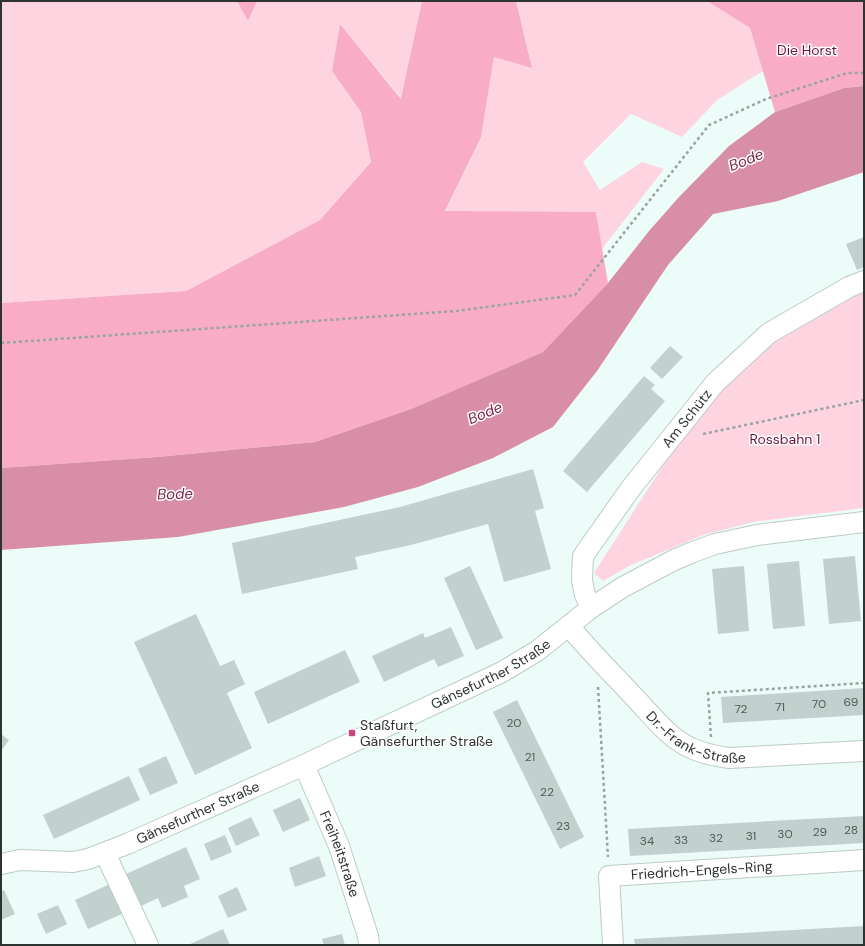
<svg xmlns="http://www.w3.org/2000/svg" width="865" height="946" font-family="'DM Sans',sans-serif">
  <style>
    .green { fill: #ffd4e1 }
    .forest { fill: #f8acc5 }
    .water { fill: #d88ea7 }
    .building { fill: #c1d1cd }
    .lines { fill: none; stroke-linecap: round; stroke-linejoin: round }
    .minor-casing { stroke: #bccbc7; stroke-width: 22 }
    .path { stroke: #98a4a1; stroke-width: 2.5; stroke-dasharray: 3 3; stroke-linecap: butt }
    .minor { stroke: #fff; stroke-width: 20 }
    .poi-dot { fill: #ce447f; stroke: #fff; stroke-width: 1.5 }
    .labels { text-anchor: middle; stroke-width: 3; stroke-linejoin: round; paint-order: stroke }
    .number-label { font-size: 12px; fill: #525a58 }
    .park-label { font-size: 14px; fill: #6b153d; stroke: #fff }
    .street-label { font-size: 14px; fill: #2d3331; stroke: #fff }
    .poi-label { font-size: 14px; fill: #2d3331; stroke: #fff; text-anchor: start }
    .water-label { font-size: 15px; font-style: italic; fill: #7c264a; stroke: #fff }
  </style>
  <rect width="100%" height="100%" fill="#ecfcf8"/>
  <g class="green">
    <polygon points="1,1 237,1 248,21 257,1 422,1 402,99 340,24 332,71 361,112 371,162 320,220 186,291 1,303"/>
    <polygon points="516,1 707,1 750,28 763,71 717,100 682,137 631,114 583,162 600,190 642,162 664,169 602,249 596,212 445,212 481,137 494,57 532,67"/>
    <polygon points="864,284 864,508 753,522 703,535 629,566 603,581 594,573 675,447 721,392 768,344"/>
  </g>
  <g class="forest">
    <polygon points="237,1 257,1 248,21"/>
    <polygon points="422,1 516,1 532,68 494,57 481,137 445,211 596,212 608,283 543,352 411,409 315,442 157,457 1,468 1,303 186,291 320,220 371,162 361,112 332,71 340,24 401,99"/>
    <polygon points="707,1 864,1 864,86 844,88 775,112 750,28"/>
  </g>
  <polygon class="water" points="864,86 864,172 778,201 713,214 668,265 597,371 553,427 493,458 418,487 344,507 178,537 1,550 1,468 157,457 315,442 411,409 543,352 608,283 649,231 679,197 729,146 775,112 844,88"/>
  <g class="building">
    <polygon points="864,237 864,267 857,270 846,244"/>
    <polygon points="670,346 683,357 662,379 650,368"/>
    <polygon points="644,376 655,385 651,389 665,401 587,492 563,471"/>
    <polygon points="533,469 544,508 535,511 551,569 504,582 488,524 411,545 355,557 358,569 242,594 232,543 400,507"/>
    <polygon points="855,556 861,621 829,624 823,559"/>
    <polygon points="799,561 805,626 773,629 767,564"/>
    <polygon points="470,566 503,638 476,650 444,578"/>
    <polygon points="744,566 749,631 718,634 712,569"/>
    <polygon points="196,614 220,666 234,660 245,684 227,693 252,748 195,775 134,642"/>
    <polygon points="451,627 464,656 438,667 434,659 384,682 372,656 423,633 425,638"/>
    <polygon points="345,650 360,682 268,724 254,692"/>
    <polygon points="864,688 864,715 723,723 721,697"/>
    <polygon points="517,700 584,837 560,849 493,712"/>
    <polygon points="1,734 9,740 1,751"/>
    <polygon points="166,756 178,783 150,795 138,769"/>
    <polygon points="129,776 140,800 54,839 43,815"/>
    <polygon points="300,798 310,820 283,832 273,810"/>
    <polygon points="864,816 864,843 630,856 628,829"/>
    <polygon points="251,817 260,835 236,846 228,828"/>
    <polygon points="225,835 232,852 211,861 204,844"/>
    <polygon points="186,847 200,879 184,886 188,897 162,908 158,898 141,906 126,874"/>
    <polygon points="319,856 326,876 295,887 289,868"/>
    <polygon points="110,884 124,913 88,929 75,900"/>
    <polygon points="237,887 247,910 228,918 218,896"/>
    <polygon points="4,890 15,914 1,920 1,892"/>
    <polygon points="58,905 67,924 46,934 37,914"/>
    <polygon points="864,926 864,945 635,945 634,939"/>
    <polygon points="223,929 230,945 188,945"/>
    <polygon points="342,934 345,945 324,945 322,939"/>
  </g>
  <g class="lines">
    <defs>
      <g id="minor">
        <path id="s1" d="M591,608l-6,-13 -3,-15 1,-24 48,-68 84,-105 54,-50 80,-46 15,-6"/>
        <path id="s2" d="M569,626c21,26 45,49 68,74 16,17 32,38 54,48 12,6 26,8 38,10l135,-7"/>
        <path id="s3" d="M304,765l35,81 29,90 1,9"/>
        <polyline points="105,853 148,945"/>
        <path id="s4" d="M1,864l19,-4 53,2 15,-3 39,-15 177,-79 198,-93 35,-21 54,-43 32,-21 51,-27 19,-8 22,-8 42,-9 107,-13"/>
        <path id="s5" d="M613,945l-4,-69 255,-16"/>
      </g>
    </defs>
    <use href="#minor" class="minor-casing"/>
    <g class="path">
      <polyline points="1,343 456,311 575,295 709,125 766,99 847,73 864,73"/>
      <polyline points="703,434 864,400"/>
      <polyline points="598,687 608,857"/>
      <polyline points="711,737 708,693 864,683"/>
    </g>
    <use href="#minor" class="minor"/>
  </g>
  <rect class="poi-dot" x="348" y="729" width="8" height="8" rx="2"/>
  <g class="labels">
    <g class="number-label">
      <text x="851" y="706">69</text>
      <text x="819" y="708">70</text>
      <text x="780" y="711">71</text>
      <text x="741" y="713">72</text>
      <text x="514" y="727">20</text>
      <text x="530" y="761">21</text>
      <text x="547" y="796">22</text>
      <text x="563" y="830">23</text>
      <text x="851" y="834">28</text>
      <text x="820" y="836">29</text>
      <text x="785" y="838">30</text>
      <text x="751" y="840">31</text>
      <text x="716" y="842">32</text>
      <text x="681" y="844">33</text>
      <text x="647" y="845">34</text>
    </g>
    <g class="park-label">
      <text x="807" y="55">Die Horst</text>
      <text x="785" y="444">Rossbahn 1</text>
    </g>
    <g class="street-label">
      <text dy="5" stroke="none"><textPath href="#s1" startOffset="226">Am Schütz</textPath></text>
      <text dy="5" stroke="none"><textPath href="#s4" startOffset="531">Gänsefurther Straße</textPath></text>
      <text dy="5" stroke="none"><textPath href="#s2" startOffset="174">Dr.-Frank-Straße</textPath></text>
      <text dy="5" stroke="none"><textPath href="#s4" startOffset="207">Gänsefurther Straße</textPath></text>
      <text dy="5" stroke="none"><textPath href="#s3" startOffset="96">Freiheitstraße</textPath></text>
      <text dy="5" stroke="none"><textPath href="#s5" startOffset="162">Friedrich-Engels-Ring</textPath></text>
    </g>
    <g class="poi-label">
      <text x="360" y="730">Staßfurt,<tspan x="360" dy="16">Gänsefurther Straße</tspan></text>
    </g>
    <g class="water-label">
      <text transform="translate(746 160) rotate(-22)" y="5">Bode</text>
      <text transform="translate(485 413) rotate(-23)" y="5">Bode</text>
      <text transform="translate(175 494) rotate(-2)" y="5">Bode</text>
    </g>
  </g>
  <rect width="865" height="946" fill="none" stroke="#2d3331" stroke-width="4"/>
</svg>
